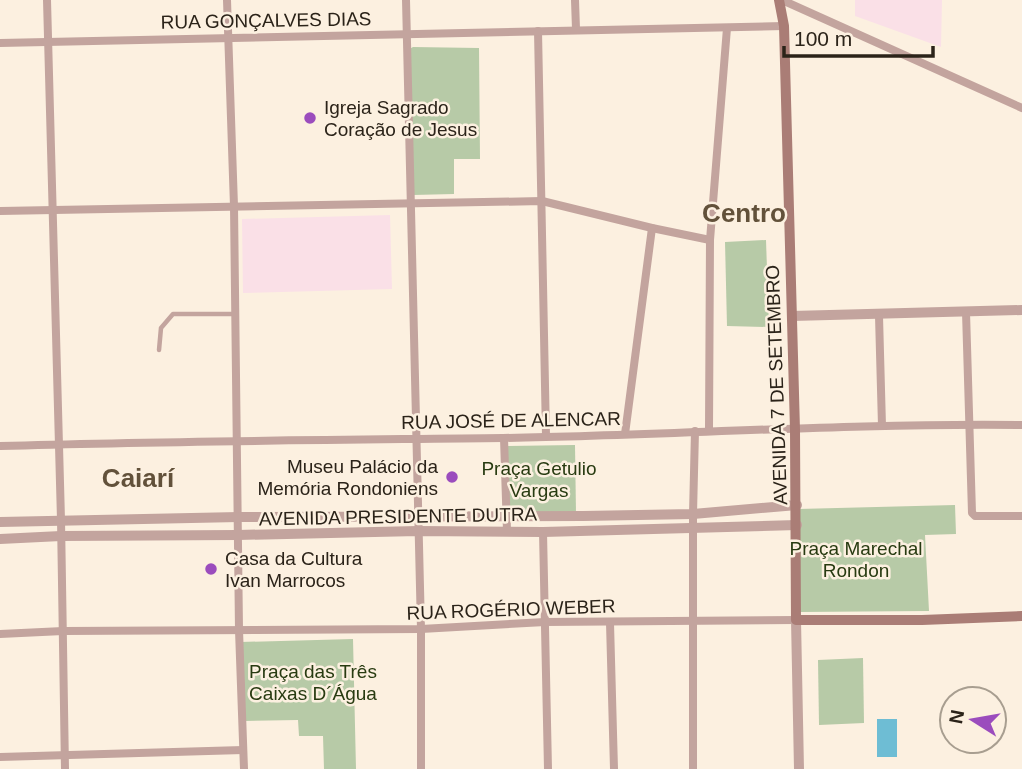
<svg xmlns="http://www.w3.org/2000/svg" width="1022" height="769" font-family="Arial,sans-serif">
  <style>
    .education { fill: #fae0e7 }
    .green { fill: #b7caa7 }
    .water { fill: #6ebdd4 }
    .lines { fill: none; stroke-linecap: round; stroke-linejoin: round }
    .service { stroke: #c3a49e; stroke-width: 4.5 }
    .minor { stroke: #c3a49e; stroke-width: 8 }
    .tertiary { stroke: #c3a49e; stroke-width: 10 }
    .secondary { stroke: #aa7d76; stroke-width: 10 }
    .poi-dot { fill: #9b4cbd; stroke: #fcf0e0; stroke-width: 2.5 }
    .labels { text-anchor: middle; stroke-width: 5; stroke-linejoin: round; paint-order: stroke }
    .street-label { font-size: 19px; fill: #2b2319; stroke: #fcf0e0 }
    .poi-label { font-size: 19px; fill: #2b2319; stroke: #fcf0e0; text-anchor: start }
    .park-label { font-size: 19px; fill: #283b11; stroke: #fcf0e0 }
    .district-label { font-size: 26px; font-weight: bold; fill: #62513a; stroke: #fcf0e0 }
  </style>
  <rect width="100%" height="100%" fill="#fcf0e0"/>
  <g class="education">
    <polygon points="855,0 942,0 941,47 855,16"/>
    <polygon points="390,215 392,289 243,293 242,219"/>
  </g>
  <g class="green">
    <polygon points="413,47 479,48 480,159 454,159 454,194 413,195 406,51"/>
    <polygon points="766,240 769,327 727,326 725,242"/>
    <polygon points="575,445 576,513 503,514 502,446"/>
    <polygon points="955,505 956,534 925,535 929,611 800,612 798,509"/>
    <polygon points="353,639 356,769 324,769 323,736 299,736 298,720 244,721 241,642"/>
    <polygon points="863,658 864,723 819,725 818,660"/>
  </g>
  <rect class="water" x="877" y="719" width="20" height="38"/>
  <g class="lines">
    <polyline class="service" points="159,350 161,328 173,314 235,314"/>
    <g class="minor">
      <polyline points="47,0 61,520 65,769"/>
      <polyline points="227,0 234,206 239,630 244,769"/>
      <polyline points="406,0 421,629 421,769"/>
      <polyline points="575,0 576,29"/>
      <polyline points="782,0 1022,108"/>
      <polyline points="538,31 546,436"/>
      <polyline points="0,43 784,26"/>
      <polyline points="0,211 542,201 652,228 710,240"/>
      <polyline points="966,312 972,513 975,516 1022,516"/>
      <polyline points="879,316 882,426"/>
      <polyline points="709,430 710,240 727,28"/>
      <polyline points="625,434 652,228"/>
      <polyline points="504,438 507,531"/>
      <path d="M0,446c168,-5 335,-6 503,-8 173,-3 346,-15 519,-13"/>
      <polyline points="543,532 548,769"/>
      <polyline points="610,623 614,769"/>
      <polyline points="0,634 63,631 421,629 545,622 796,620"/>
      <polyline points="0,757 243,750"/>
      <polyline points="693,769 693,514 695,431"/>
    </g>
    <g class="tertiary">
      <polyline points="792,316 1022,310"/>
      <polyline points="0,522 239,517 583,516 693,514 797,505"/>
      <polyline points="0,539 61,536 238,535 418,531 543,532 797,525"/>
      <polyline points="796,620 799,769"/>
    </g>
    <polyline class="secondary" points="779,0 784,26 795,430 796,620 922,620 1022,616"/>
  </g>
  <g class="poi-dot">
    <circle cx="310" cy="118" r="7"/>
    <circle cx="452" cy="477" r="7"/>
    <circle cx="211" cy="569" r="7"/>
  </g>
  <g class="labels">
    <g class="street-label">
      <text transform="translate(266 20) rotate(-1)" y="7">RUA GONÇALVES DIAS</text>
      <text transform="translate(776 385) rotate(-92)" y="7">AVENIDA 7 DE SETEMBRO</text>
      <text transform="translate(511 420) rotate(-1)" y="7">RUA JOSÉ DE ALENCAR</text>
      <text transform="translate(398 516) rotate(-1)" y="7">AVENIDA PRESIDENTE DUTRA</text>
      <text transform="translate(511 609) rotate(-2)" y="7">RUA ROGÉRIO WEBER</text>
    </g>
    <g class="poi-label">
      <text x="324" y="114">Igreja Sagrado<tspan x="324" dy="22">Coração de Jesus</tspan></text>
      <text x="438" y="473" text-anchor="end">Museu Palácio da<tspan x="438" dy="22">Memória Rondoniens</tspan></text>
      <text x="225" y="565">Casa da Cultura<tspan x="225" dy="22">Ivan Marrocos</tspan></text>
    </g>
    <g class="park-label">
      <text x="539" y="475">Praça Getulio<tspan x="539" dy="22">Vargas</tspan></text>
      <text x="856" y="555">Praça Marechal<tspan x="856" dy="22">Rondon</tspan></text>
      <text x="313" y="678">Praça das Três<tspan x="313" dy="22">Caixas D´Água</tspan></text>
    </g>
    <g class="district-label">
      <text x="744" y="222">Centro</text>
      <text x="138" y="487">Caiarí</text>
    </g>
  </g>
  <g transform="translate(973 720) rotate(281)"><circle r="33" fill="#fcf0e0" stroke="#a89e90" stroke-width="2"/>
  <path d="M0-5L12 26L0 18L-12 26Z" fill="#9b4cbd"/>
  <text y="-10" font-size="19" font-weight="bold" text-anchor="middle" fill="#2b2319">N</text>
  </g>
  <path d="M784 46v10h149v-10" fill="none" stroke="#2b2319" stroke-width="3.5"/>
  <text x="794" y="46" font-size="21" fill="#2b2319" stroke="#fcf0e0" stroke-width="5" paint-order="stroke">100 m</text>
</svg>
